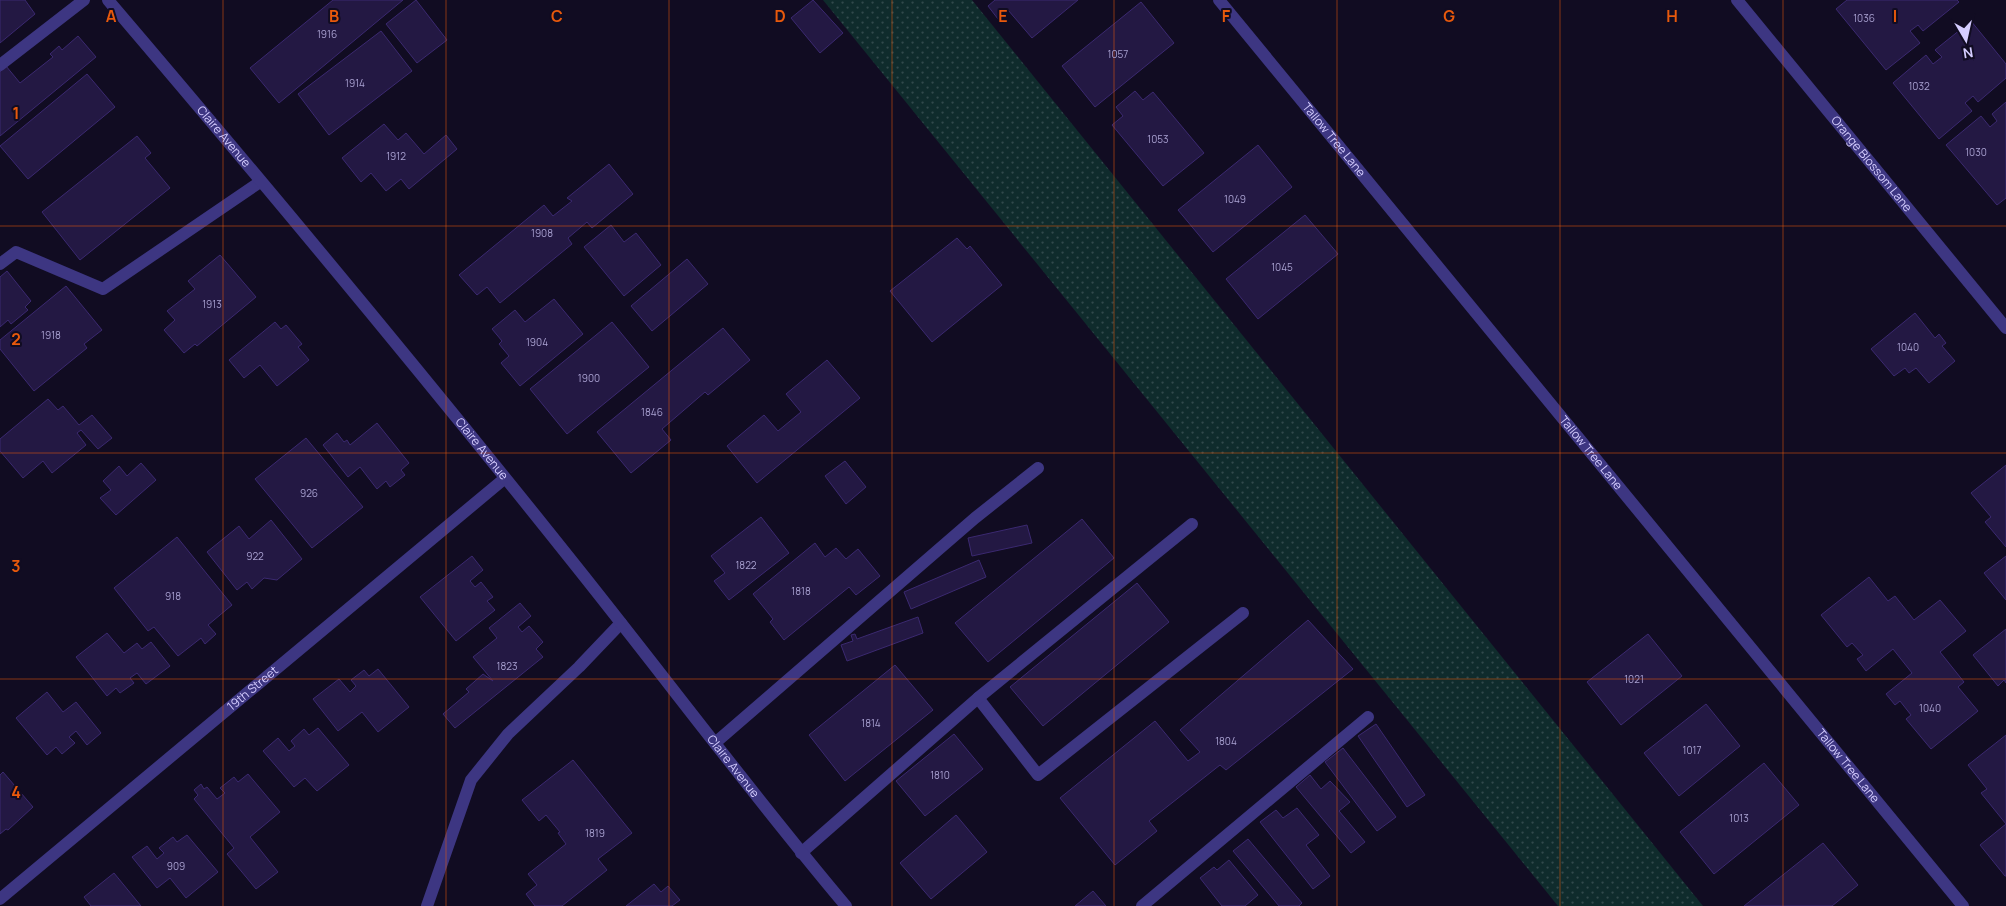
<svg xmlns="http://www.w3.org/2000/svg" width="2006" height="906" font-family="Manrope,sans-serif">
  <style>
    .grass { fill: url(#grass-dots) }
    .building { fill: #231843; stroke: #3b2970 }
    .lines { fill: none; stroke-linecap: round; stroke-linejoin: round }
    .service { stroke: #3d3682; stroke-width: 12 }
    .minor { stroke: #3d3682; stroke-width: 12 }
    .tertiary { stroke: #3d3682; stroke-width: 12 }
    .grid { fill: none; stroke: #e8590c; stroke-width: 1; stroke-opacity: 0.55 }
    .labels { text-anchor: middle; stroke-width: 4; stroke-linejoin: round; paint-order: stroke }
    .number-label { font-size: 10px; fill: #a8a0d0 }
    .street-label { font-size: 12px; fill: #d5cdff; stroke: #110c22 }
    .grid-label { font-size: 16px; text-anchor: middle; font-weight: bold; fill: #e8590c; stroke: #110c22; stroke-width: 4; stroke-linejoin: round; paint-order: stroke }
  </style>
  <defs>
    <pattern id="grass-dots" width="8" height="8" patternUnits="userSpaceOnUse" patternTransform="scale(1.25)"><rect width="8" height="8" fill="#0f2b2c"/><path d="M2 2h.1M6 6h.1" fill="none" stroke="#31494c" stroke-width="1.8" stroke-linecap="round"/></pattern>
  </defs>
  <rect width="100%" height="100%" fill="#110c22"/>
  <polygon class="grass" points="823,0 972,0 1703,906 1558,906"/>
  <g class="building">
    <polygon points="0,0 25,0 35,14 0,43"/>
    <polygon points="333,0 403,0 279,103 250,68"/>
    <polygon points="416,0 447,40 417,63 386,24"/>
    <polygon points="813,0 843,33 820,53 791,18"/>
    <polygon points="995,0 1078,0 1032,38 1008,10 998,19 988,6"/>
    <polygon points="1847,0 1957,0 1959,2 1923,31 1918,25 1910,31 1920,43 1886,70 1836,9"/>
    <polygon points="1141,2 1174,43 1095,107 1062,66"/>
    <polygon points="1971,21 2006,64 2006,78 1978,102 1973,96 1965,103 1972,111 1939,139 1893,83 1926,55 1933,64 1942,57 1935,50"/>
    <polygon points="381,31 412,71 329,135 298,94"/>
    <polygon points="78,36 96,57 0,136 0,72 6,66 20,83 53,57 50,54 59,46 62,50"/>
    <polygon points="87,74 115,107 28,179 0,146"/>
    <polygon points="1135,91 1143,100 1153,92 1204,153 1163,186 1112,125 1123,116 1116,107"/>
    <polygon points="2006,102 2006,198 1997,205 1946,145 1981,116 1990,127 1997,121 1992,114"/>
    <polygon points="384,124 398,140 406,133 424,154 446,135 457,149 409,189 401,179 386,191 371,173 361,182 342,158"/>
    <polygon points="137,136 151,153 145,158 170,188 80,260 42,212"/>
    <polygon points="1258,145 1292,187 1213,252 1178,210"/>
    <polygon points="609,164 633,194 592,228 587,222 568,238 572,244 500,303 487,287 477,295 459,275 544,205 553,216 572,201 567,198"/>
    <polygon points="1305,215 1338,254 1258,319 1226,279"/>
    <polygon points="611,225 624,242 636,233 661,265 624,296 584,247"/>
    <polygon points="957,238 967,249 970,246 1002,285 932,342 890,291"/>
    <polygon points="220,255 256,297 197,346 195,344 184,353 164,330 175,320 167,311 195,289 188,281"/>
    <polygon points="687,259 708,284 652,331 631,306"/>
    <polygon points="7,271 31,301 25,307 28,310 11,324 8,320 0,327 0,277"/>
    <polygon points="66,286 102,330 84,344 87,348 34,391 0,349 0,340"/>
    <polygon points="554,299 583,334 520,386 501,363 509,356 499,344 502,341 492,329 515,310 525,322"/>
    <polygon points="1915,313 1935,338 1939,334 1946,343 1942,346 1955,361 1929,383 1916,368 1909,373 1905,368 1894,376 1871,349"/>
    <polygon points="275,322 281,329 286,325 302,344 298,347 309,360 277,386 260,365 244,378 229,360"/>
    <polygon points="612,322 649,367 567,434 530,389"/>
    <polygon points="723,328 750,360 708,395 705,392 662,429 671,440 631,473 597,432"/>
    <polygon points="827,360 860,398 757,483 727,446 764,415 778,431 801,412 786,394"/>
    <polygon points="48,399 58,410 63,406 79,425 92,415 112,438 98,449 81,430 77,433 86,445 52,473 43,461 23,478 0,451 0,439"/>
    <polygon points="377,423 409,463 401,470 405,475 390,487 386,481 377,489 360,467 348,477 323,445 337,433 344,442 347,440 350,445"/>
    <polygon points="306,438 363,507 312,548 255,479"/>
    <polygon points="845,461 866,487 846,504 825,476"/>
    <polygon points="141,463 156,480 116,515 100,498 111,490 103,481 119,466 127,476"/>
    <polygon points="2006,465 2006,547 1985,522 1991,517 1971,493"/>
    <polygon points="761,517 789,553 729,600 714,581 725,573 711,556"/>
    <polygon points="1082,519 1114,558 988,662 955,623"/>
    <polygon points="271,520 302,559 277,580 264,578 252,589 247,582 237,590 207,552 239,526 249,539"/>
    <polygon points="1027,525 1032,543 972,556 968,538"/>
    <polygon points="177,537 232,605 208,625 216,634 205,644 201,638 178,656 154,627 148,631 114,588"/>
    <polygon points="815,543 825,557 836,548 846,559 858,549 880,576 856,595 849,587 784,640 770,622 773,619 753,594"/>
    <polygon points="472,556 483,570 470,581 475,587 481,582 493,597 487,601 495,610 456,641 420,597"/>
    <polygon points="2006,556 2006,600 1984,573"/>
    <polygon points="979,560 986,577 911,609 904,592"/>
    <polygon points="1869,577 1888,601 1895,596 1914,620 1940,600 1966,631 1940,652 1964,682 1958,687 1978,711 1931,749 1906,719 1911,715 1900,701 1895,705 1886,694 1912,673 1893,649 1866,671 1857,659 1863,655 1852,643 1847,647 1821,615"/>
    <polygon points="1137,583 1169,622 1043,726 1010,687"/>
    <polygon points="520,603 531,616 518,627 522,632 529,626 543,642 536,649 543,657 455,728 443,714 469,692 466,689 483,674 493,681 473,657 497,638 489,628"/>
    <polygon points="918,617 923,633 847,661 841,645 853,641 851,635 855,634 857,639"/>
    <polygon points="1308,620 1353,669 1226,770 1220,765 1149,821 1157,831 1115,865 1060,798 1155,721 1188,761 1200,752 1180,730"/>
    <polygon points="2006,629 2006,683 2004,680 1998,686 1973,655"/>
    <polygon points="107,633 124,653 137,643 142,649 151,642 170,666 146,684 137,673 130,678 134,683 120,693 116,688 107,696 76,657"/>
    <polygon points="1648,634 1682,676 1621,725 1587,682"/>
    <polygon points="895,665 933,710 845,781 809,735"/>
    <polygon points="378,669 409,707 378,732 362,712 338,731 313,699 339,679 350,692 356,686 351,680 364,670 369,676"/>
    <polygon points="47,692 63,712 76,702 101,733 87,745 76,731 69,737 75,743 62,754 56,747 47,755 16,718"/>
    <polygon points="1706,704 1740,746 1679,796 1644,753"/>
    <polygon points="1376,724 1425,795 1407,807 1358,736"/>
    <polygon points="318,728 349,765 317,791 305,778 294,787 263,751 278,738 289,751 295,746 291,741 304,729 309,735"/>
    <polygon points="954,734 983,769 925,816 896,781"/>
    <polygon points="2006,735 2006,876 2005,876 1980,845 2006,824 1981,793 1987,789 1968,765"/>
    <polygon points="1343,748 1396,817 1377,831 1325,762"/>
    <polygon points="573,760 632,833 598,859 607,870 562,906 535,906 526,894 537,885 528,874 566,844 558,833 560,832 546,815 539,821 522,800"/>
    <polygon points="1764,763 1799,805 1714,874 1680,832"/>
    <polygon points="3,772 33,807 8,830 6,829 0,834 0,775"/>
    <polygon points="248,774 280,812 250,837 278,872 256,889 227,854 234,848 194,799 198,795 194,790 201,784 204,789 207,787 217,799 225,793 220,788 234,777 238,782"/>
    <polygon points="1310,775 1321,789 1330,781 1350,802 1339,811 1365,842 1351,853 1296,787"/>
    <polygon points="1297,808 1319,835 1306,845 1330,876 1313,889 1260,822 1276,810 1283,818"/>
    <polygon points="956,815 987,852 931,899 900,863"/>
    <polygon points="187,835 218,872 186,898 170,878 157,888 132,857 147,846 157,859 164,853 159,848 173,837 177,842"/>
    <polygon points="1248,839 1302,903 1299,906 1279,906 1233,851"/>
    <polygon points="1823,843 1858,885 1832,906 1744,906"/>
    <polygon points="1229,860 1258,895 1245,906 1222,906 1200,878 1214,867 1217,870"/>
    <polygon points="114,873 141,906 91,906 84,897"/>
    <polygon points="654,884 661,892 668,886 680,900 672,906 626,906"/>
    <polygon points="1093,891 1106,906 1075,906"/>
  </g>
  <g class="lines">
    <g class="service">
      <polyline points="0,65 84,0"/>
      <polyline points="0,264 16,252 103,289 260,182"/>
      <polyline points="978,698 1038,775 1243,613"/>
      <polyline points="715,743 975,518 1038,468"/>
      <polyline points="801,853 978,698 1192,524"/>
      <polyline points="427,906 471,780 508,734 579,667 621,623"/>
      <polyline points="1142,906 1368,717"/>
    </g>
    <g class="minor">
      <path id="s1" d="M1219,0l744,906"/>
      <path id="s2" d="M1737,0l269,328"/>
      <path id="s3" d="M0,899l504,-420"/>
    </g>
    <path class="tertiary" id="s4" d="M108,0c156,183 310,368 460,556 93,116 182,236 278,350"/>
  </g>
  <path class="grid" d="M223,0v906M446,0v906M669,0v906M892,0v906M1114,0v906M1337,0v906M1560,0v906M1783,0v906M0,226h2006M0,453h2006M0,679h2006"/>
  <g class="labels">
    <g class="number-label">
      <text x="1864" y="22">1036</text>
      <text x="327" y="38">1916</text>
      <text x="1118" y="58">1057</text>
      <text x="355" y="87">1914</text>
      <text x="1919" y="90">1032</text>
      <text x="1158" y="143">1053</text>
      <text x="1976" y="156">1030</text>
      <text x="396" y="160">1912</text>
      <text x="1235" y="203">1049</text>
      <text x="542" y="237">1908</text>
      <text x="1282" y="271">1045</text>
      <text x="212" y="308">1913</text>
      <text x="51" y="339">1918</text>
      <text x="537" y="346">1904</text>
      <text x="1908" y="351">1040</text>
      <text x="589" y="382">1900</text>
      <text x="652" y="416">1846</text>
      <text x="309" y="497">926</text>
      <text x="255" y="560">922</text>
      <text x="746" y="569">1822</text>
      <text x="801" y="595">1818</text>
      <text x="173" y="600">918</text>
      <text x="507" y="670">1823</text>
      <text x="1634" y="683">1021</text>
      <text x="1930" y="712">1040</text>
      <text x="871" y="727">1814</text>
      <text x="1226" y="745">1804</text>
      <text x="1692" y="754">1017</text>
      <text x="940" y="779">1810</text>
      <text x="1739" y="822">1013</text>
      <text x="595" y="837">1819</text>
      <text x="176" y="870">909</text>
    </g>
    <g class="street-label">
      <text dy="4" stroke="none"><textPath href="#s4" startOffset="179">Claire Avenue</textPath></text>
      <text dy="4" stroke="none"><textPath href="#s1" startOffset="181">Tallow Tree Lane</textPath></text>
      <text dy="4" stroke="none"><textPath href="#s2" startOffset="212">Orange Blossom Lane</textPath></text>
      <text dy="4" stroke="none"><textPath href="#s4" startOffset="584">Claire Avenue</textPath></text>
      <text dy="4" stroke="none"><textPath href="#s1" startOffset="586">Tallow Tree Lane</textPath></text>
      <text dy="4" stroke="none"><textPath href="#s3" startOffset="329">19th Street</textPath></text>
      <text dy="4" stroke="none"><textPath href="#s4" startOffset="989">Claire Avenue</textPath></text>
      <text dy="4" stroke="none"><textPath href="#s1" startOffset="991">Tallow Tree Lane</textPath></text>
    </g>
  </g>
  <g class="grid-label">
    <text x="111" y="22">A</text>
    <text x="334" y="22">B</text>
    <text x="557" y="22">C</text>
    <text x="780" y="22">D</text>
    <text x="1003" y="22">E</text>
    <text x="1226" y="22">F</text>
    <text x="1449" y="22">G</text>
    <text x="1672" y="22">H</text>
    <text x="1895" y="22">I</text>
    <text x="16" y="119">1</text>
    <text x="16" y="345">2</text>
    <text x="16" y="572">3</text>
    <text x="16" y="798">4</text>
  </g>
  <g transform="translate(1966 40) rotate(171)" stroke="#110c22" stroke-width="4" paint-order="stroke">
  <path d="M0-4L9 19L0 12L-9 19Z" fill="#d5cdff"/>
  <text y="-8" font-size="14" font-weight="bold" text-anchor="middle" fill="#d5cdff">N</text>
  </g>
</svg>
